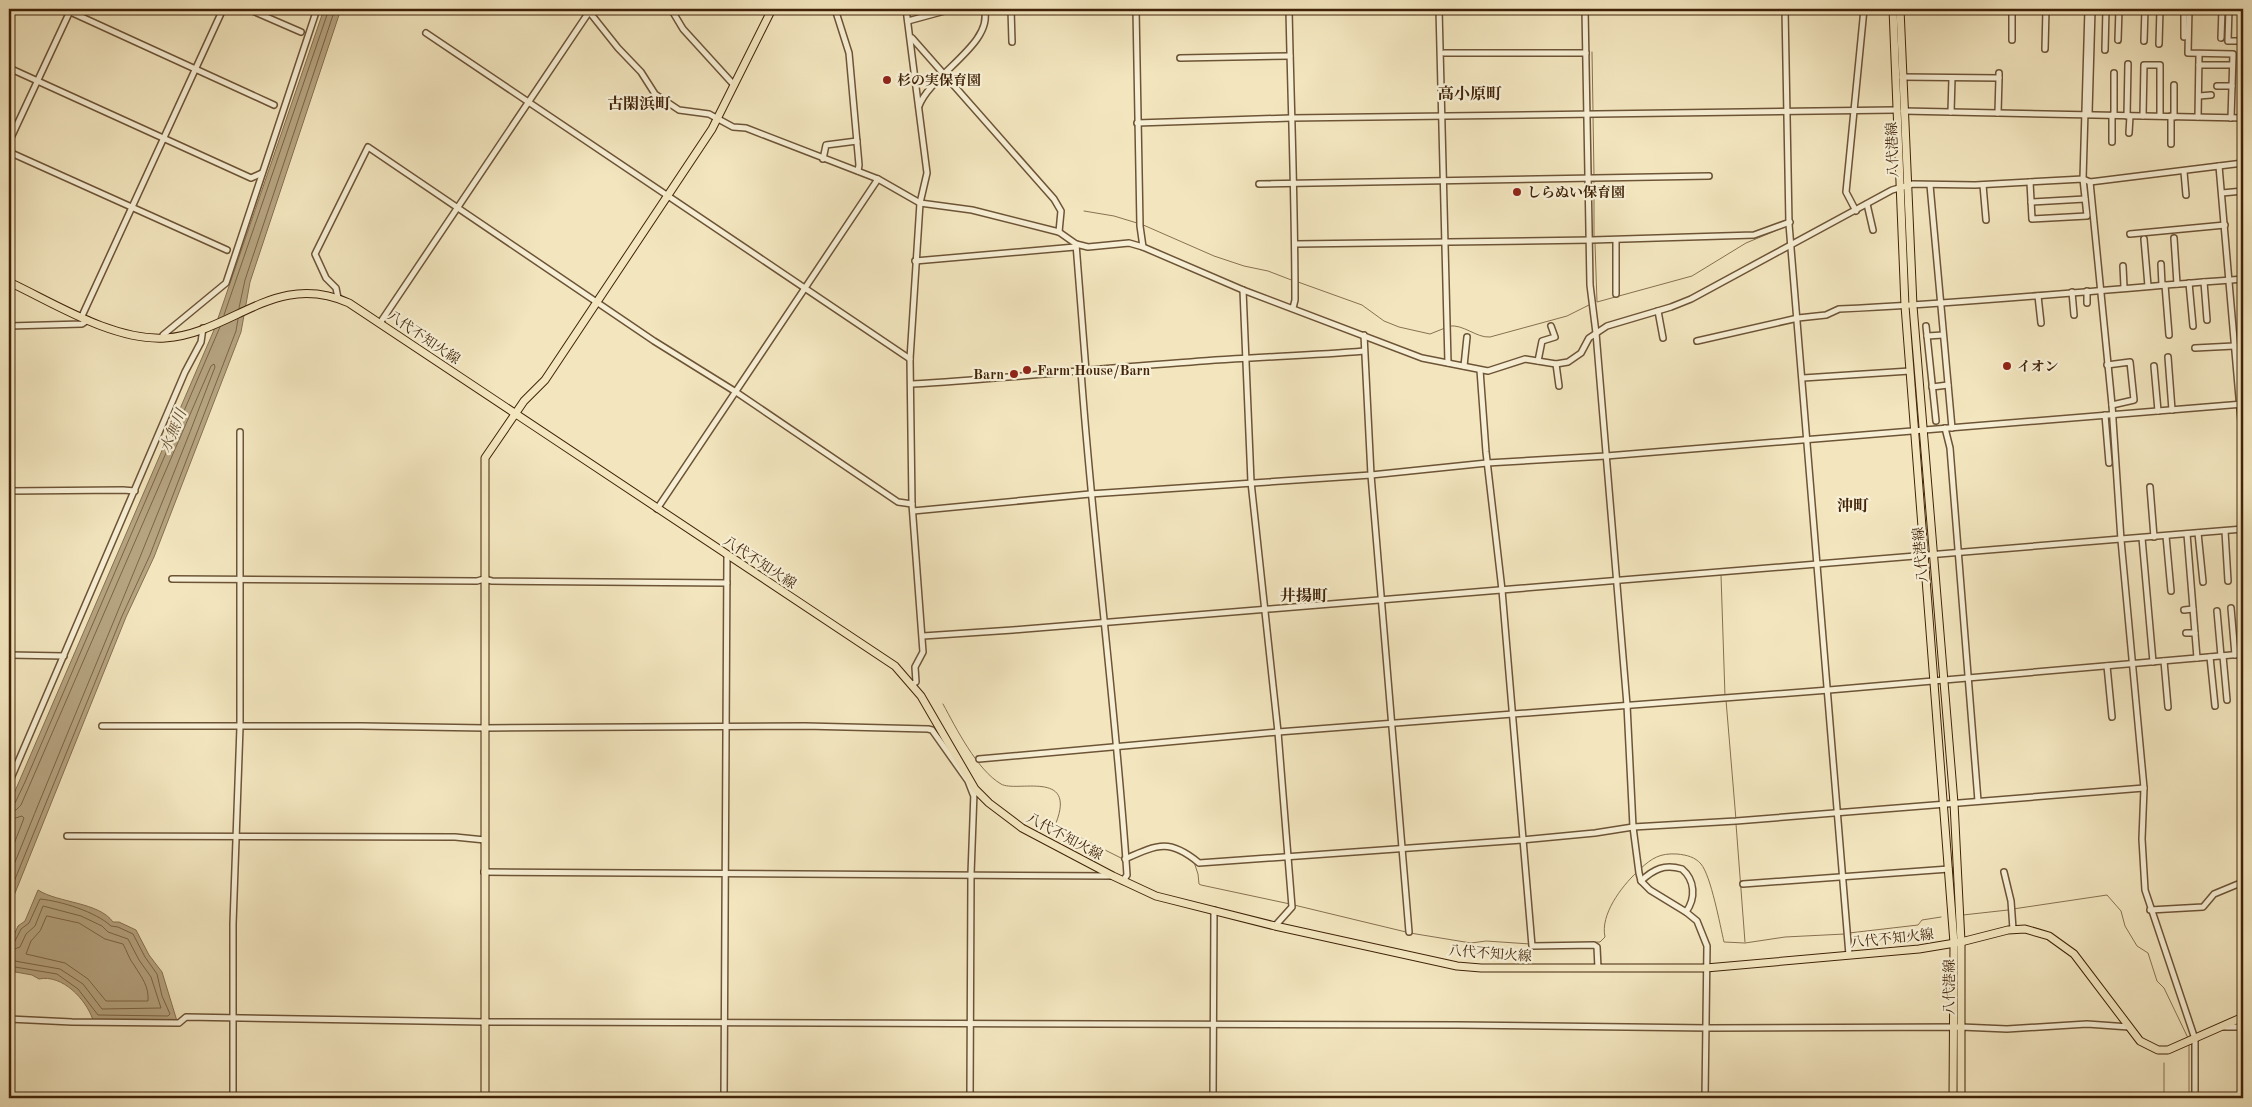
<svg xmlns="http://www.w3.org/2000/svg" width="2252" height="1107" font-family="'Old Standard TT','Noto Serif JP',serif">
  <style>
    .water { fill: #b6a481; stroke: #877051 }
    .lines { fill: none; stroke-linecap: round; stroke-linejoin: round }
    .shore { stroke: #7b6444; stroke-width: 1 }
    .stream { stroke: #877051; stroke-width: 1 }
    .minor-casing { stroke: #6d5436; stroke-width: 8 }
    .major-casing { stroke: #402308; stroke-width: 9 }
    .minor { stroke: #f7efd5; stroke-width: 5 }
    .major { stroke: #f3e6bf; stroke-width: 7 }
    .poi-dot { fill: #8f2418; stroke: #f7efd5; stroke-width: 2 }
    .labels { text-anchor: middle; stroke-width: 4.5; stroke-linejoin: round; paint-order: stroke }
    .poi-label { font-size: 14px; font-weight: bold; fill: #402308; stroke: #f7efd5; text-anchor: start }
    .street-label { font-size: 14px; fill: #402308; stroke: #f7efd5 }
    .water-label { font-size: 15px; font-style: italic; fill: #695032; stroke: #f7efd5 }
    .quarter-label { font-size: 16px; font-weight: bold; fill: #402308; stroke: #f7efd5 }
  </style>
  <rect width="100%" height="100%" fill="#f3e6bf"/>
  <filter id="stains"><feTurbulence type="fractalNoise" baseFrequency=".004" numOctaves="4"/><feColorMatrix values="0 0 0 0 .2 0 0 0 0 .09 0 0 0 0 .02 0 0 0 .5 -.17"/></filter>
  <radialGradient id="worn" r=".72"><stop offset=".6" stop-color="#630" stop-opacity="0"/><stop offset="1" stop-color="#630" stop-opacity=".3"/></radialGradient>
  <g class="water">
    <polygon points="324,9 341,9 250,282 241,332 154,557 126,617 9,908 9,805 214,330"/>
    <path d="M38,890c20,13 61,12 75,32h6l17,8 13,25 13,17 15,49 -84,-1c-7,-21 -31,-46 -54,-41l-7,-4 -22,-4 -1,-25 9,-20 7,-5z"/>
  </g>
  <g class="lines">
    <g class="shore">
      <polyline points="239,308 245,280 335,9"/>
      <polyline points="224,315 329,9"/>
      <polyline points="9,806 15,803 25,782 220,327"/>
      <path d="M9,812l7,-2 5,-5 190,-439 3,-2 1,3c-65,172 -138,340 -206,510"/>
      <polyline points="9,820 22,816 24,818 9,857"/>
      <polyline points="9,894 122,616 150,555 236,331 238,319"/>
      <path d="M47,916l32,7 26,16 18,5c4,7 6,15 11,21 8,13 15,21 14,36h-42l-18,-22 -23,-16 -39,-9 5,-13 9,-10z"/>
      <path d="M9,945l5,-2 7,-14 8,-6 11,-24c21,2 56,13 71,27l7,1 15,7 12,23 12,17 5,22 8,18 -2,2 -70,-1 -20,-26 -21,-15 -48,-8"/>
      <polyline points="9,951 20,947 26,934 35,926 43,906 81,916 102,926 108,932 128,939 139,960 151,977 161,1008 102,1009 83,984 60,969 9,960"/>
    </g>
    <g class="stream">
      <polyline points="1592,52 1593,111"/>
      <polyline points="1593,115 1594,176"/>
      <polyline points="1594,180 1594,239"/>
      <polyline points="1084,211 1114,216 1137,223"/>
      <polyline points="1141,224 1214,256 1244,266 1268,271 1294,281"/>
      <polyline points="1595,243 1597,302 1692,276 1746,243 1787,226"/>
      <polyline points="1298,282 1362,305 1384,321 1399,327 1430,334 1445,328"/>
      <polyline points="1449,316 1450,324"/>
      <path d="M1449,326c15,-2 27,12 41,11l77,-21 24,-12"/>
      <polyline points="1594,338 1595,346"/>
      <polyline points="1721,575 1725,696"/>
      <polyline points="1726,700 1736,820"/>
      <path d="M943,704c13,24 34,66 58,80 15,9 76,-15 55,39l3,4 64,32"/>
      <polyline points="1736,824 1745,942"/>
      <polyline points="1194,862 1198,874 1199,884 1201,885 1290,904"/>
      <path d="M1640,869c12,-11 20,-16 37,-15 10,1 18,3 24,10 10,12 19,61 23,78l21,1 40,-6 60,-3"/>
      <polyline points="1294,905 1406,932"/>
      <polyline points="2013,909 2107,895 2121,911 2125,926 2137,946 2148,953 2157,981 2164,988 2188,1038"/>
      <polyline points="1963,915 2008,910"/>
      <polyline points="1410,933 1471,943 1486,941 1530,944"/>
      <polyline points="1849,933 1918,925 1922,920 1941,917"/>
      <path d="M1574,943l26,-1 5,-5c-5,-22 16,-50 32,-65"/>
      <polyline points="2189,1044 2189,1098"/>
      <polyline points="2164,1098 2164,1063"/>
    </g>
    <defs>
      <g id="minor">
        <polyline points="64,9 274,105"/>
        <polyline points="248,9 301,32"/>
        <polyline points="587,9 618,48 641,72 655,94 679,110 709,114 733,127 746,128 878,179 920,203 972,210 1059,232 1076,244 1088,247 1129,243 1143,247 1243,290 1422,358 1488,371 1525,359 1556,364 1568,362 1581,353 1589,338 1607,326 1671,307 1691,299 1892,190 1913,184 1975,185 2083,179 2090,182 2243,163"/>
        <polyline points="671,9 683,29 734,85"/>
        <polyline points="835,9 849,53 859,165 858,171"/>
        <polyline points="906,9 927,173 920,203 910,359 912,504 923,652 915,667 916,682 913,684"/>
        <polyline points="1011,9 1012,42"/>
        <polyline points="1136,9 1140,226 1143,247"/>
        <path d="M1289,9c2,97 6,194 6,291l-2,8"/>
        <polyline points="1439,9 1448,363"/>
        <polyline points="1585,9 1590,285 1596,333 1627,705 1633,827 1639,873 1641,881 1650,890 1686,912 1697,921 1707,946 1705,1098"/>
        <polyline points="1785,9 1789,224 1849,955"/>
        <polyline points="2189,9 2188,53 2233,54 2231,118"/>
        <polyline points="2229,9 2228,41 2243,41"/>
        <polyline points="908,21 952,9"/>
        <polyline points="426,33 910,359"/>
        <polyline points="2184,37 2184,9"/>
        <polyline points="912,38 1054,199 1061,211 1059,232"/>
        <polyline points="2221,38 2222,9"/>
        <polyline points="2012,40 2012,9"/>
        <polyline points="2118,40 2119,9"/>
        <polyline points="2144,41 2145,9"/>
        <polyline points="2159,44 2160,9"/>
        <polyline points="2045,49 2046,9"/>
        <polyline points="2105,50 2106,9"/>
        <polyline points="1444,53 1586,53"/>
        <polyline points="1180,58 1290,56"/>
        <polyline points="2199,65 2232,65"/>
        <polyline points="9,68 251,178 262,173"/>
        <polyline points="1902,77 1999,78 1999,73"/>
        <polyline points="2217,86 2232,86"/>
        <polyline points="2199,96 2211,95"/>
        <path d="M919,106c11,-31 76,-63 65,-97"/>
        <polyline points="1903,111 2243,118"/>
        <polyline points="1951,112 1952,78"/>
        <polyline points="1998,113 1999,78"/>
        <polyline points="2089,113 2092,9"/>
        <polyline points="2114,115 2114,73"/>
        <polyline points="2127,116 2128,64"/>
        <polyline points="2143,116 2144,65 2160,65 2160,116"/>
        <polyline points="2174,117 2174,85"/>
        <polyline points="2198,117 2199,56"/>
        <polyline points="1137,123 1291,118 1895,110"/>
        <polyline points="2129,133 2130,116"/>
        <polyline points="9,142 71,9"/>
        <polyline points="2112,142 2112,115"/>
        <polyline points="2171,144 2171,116"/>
        <polyline points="9,152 227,250"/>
        <polyline points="823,159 826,145 857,141"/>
        <polyline points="2219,166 2243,444"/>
        <polyline points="2184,172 2186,195"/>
        <polyline points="2030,182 2032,219 2087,216 2083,179 2088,9"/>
        <polyline points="2090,182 2112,405 2121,540 2144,788 2142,839 2145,890 2195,1039 2195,1098"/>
        <polyline points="1259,184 1709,176"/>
        <polyline points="1930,185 1952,428"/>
        <polyline points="1983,185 1986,220"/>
        <polyline points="2222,193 2243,191"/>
        <polyline points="2031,202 2085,199"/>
        <polyline points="1867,204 1873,230"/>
        <polyline points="2242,206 2243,205"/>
        <polyline points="1856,211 1846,192 1864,9"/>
        <polyline points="2130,234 2225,225"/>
        <polyline points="2174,238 2177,284"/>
        <polyline points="2144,239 2148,286"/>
        <polyline points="1076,244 1086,371"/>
        <polyline points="1296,244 1592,240 1754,235 1790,222"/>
        <polyline points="915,261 1075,247"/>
        <polyline points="2161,264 2162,285"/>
        <polyline points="2123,266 2124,287"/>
        <polyline points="2204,282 2207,320"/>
        <polyline points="2189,283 2193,326"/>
        <polyline points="2165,285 2169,335"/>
        <polyline points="1243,290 1251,482 1278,732 1292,907 1275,926"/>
        <polyline points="2087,291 2087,303"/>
        <polyline points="2072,292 2074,315"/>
        <polyline points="1616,294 1616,240"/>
        <polyline points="2038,296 2041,323"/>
        <polyline points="338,298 336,288 326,278 315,254 368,147 654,341 736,392 898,502 912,504"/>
        <polyline points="1658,311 1663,338"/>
        <polyline points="82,316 223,9"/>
        <polyline points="380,323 589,12"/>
        <polyline points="9,326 82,324 88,320"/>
        <polyline points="1926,326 1936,421"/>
        <polyline points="1364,335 1371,475 1409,932"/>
        <polyline points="1927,336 1943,335"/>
        <polyline points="163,338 163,335 226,283 317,9"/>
        <path d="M1697,341l101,-23 28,-3 13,-6c135,-6 269,-20 404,-30"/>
        <polyline points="2195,348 2234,346"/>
        <polyline points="2168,357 2172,410"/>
        <polyline points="1538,361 1542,341 1555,337 1551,326"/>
        <polyline points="1556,364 1559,386"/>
        <polyline points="2107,365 2130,362 2134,400 2112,405"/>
        <polyline points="1464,366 1467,337"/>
        <polyline points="2154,366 2158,411"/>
        <polyline points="1480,370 1486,452 1502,590 1532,946 1594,945 1597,947 1598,968"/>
        <path d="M1081,371c12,168 35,336 46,504l-4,6"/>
        <polyline points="1803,378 1910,371"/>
        <path d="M912,384c93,-5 186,-16 279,-22 58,-5 116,-6 173,-11"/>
        <polyline points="1932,387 1948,385"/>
        <polyline points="2105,415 2109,463"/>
        <polyline points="1945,428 1950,448 1978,801"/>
        <polyline points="2150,487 2154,537"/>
        <polyline points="9,491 123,490 135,491"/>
        <polyline points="657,509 878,179"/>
        <polyline points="913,511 1090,494 1371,475 1487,463 1606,456 2243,404"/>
        <polyline points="2225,531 2228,581"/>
        <polyline points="2198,533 2203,582"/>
        <polyline points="2187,534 2197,658"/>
        <polyline points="2166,536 2171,591"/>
        <polyline points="2142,538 2153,662"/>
        <polyline points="172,579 477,581 484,579 492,581 727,583"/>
        <polyline points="2231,608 2235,655"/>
        <polyline points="2184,610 2193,609"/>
        <polyline points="2217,611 2221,656"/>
        <polyline points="2186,633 2195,633"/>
        <polyline points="923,636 1013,630 2243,529"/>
        <polyline points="9,655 64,656"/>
        <polyline points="2223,656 2227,700"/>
        <polyline points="2210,657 2215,706"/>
        <polyline points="2164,661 2168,707"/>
        <polyline points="2107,666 2112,717"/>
        <polyline points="102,726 361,726 485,728 805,726 928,729 932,730 968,781 973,794"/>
        <polyline points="979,759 1278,732 1829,690 2243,654"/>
        <polyline points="9,783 185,372 201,342 203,328"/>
        <polyline points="67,836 455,837 485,840"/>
        <path d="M1125,859c34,-15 45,-20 74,4l323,-23 73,-7 38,-6 103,-6 408,-33"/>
        <polyline points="484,872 1111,876"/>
        <polyline points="2004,872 2011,901 2013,929"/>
        <path d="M1641,881c13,-12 23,-17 41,-12 13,11 14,29 4,43"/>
        <polyline points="1743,884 1949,869"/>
        <polyline points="2150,910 2203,907 2214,894 2243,882"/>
        <polyline points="9,1019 72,1022 179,1023 186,1017 484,1022 1458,1025 1709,1028 1961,1027 2007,1029 2087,1024 2129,1027"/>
        <polyline points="2224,1027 2243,1027"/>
        <polyline points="233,1098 233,924 240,727 240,432"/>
        <polyline points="724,1098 727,556"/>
        <polyline points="970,1098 971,874 974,792"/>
        <polyline points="1213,1098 1214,910"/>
      </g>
      <g id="major">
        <polyline points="1893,9 1905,306 1954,943 1953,1098"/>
        <polyline points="1900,9 1913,306 1954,803 1961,942 1961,1098"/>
        <path d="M9,282c45,21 104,59 156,56 68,-5 110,-68 184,-35l546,363 26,30 54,93 14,14 33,25 91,48 43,20 119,30 182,40 24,2h225l213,-19 42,-7 47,-12 17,-1 24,7 25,18 66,87 18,9h10l75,-33"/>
        <polyline points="485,1098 485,458 524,401 545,380 712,129 772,9"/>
      </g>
    </defs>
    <use href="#minor" class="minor-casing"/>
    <use href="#major" class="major-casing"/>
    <use href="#minor" class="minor"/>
    <use href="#major" class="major"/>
  </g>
  <g class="poi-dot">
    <circle cx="887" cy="80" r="5"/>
    <circle cx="1517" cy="192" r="5"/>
    <circle cx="2007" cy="366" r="5"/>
    <circle cx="1027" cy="370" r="5"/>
    <circle cx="1014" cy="374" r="5"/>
  </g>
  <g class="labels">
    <g class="poi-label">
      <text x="897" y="85">杉の実保育園</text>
      <text x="1527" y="197">しらぬい保育園</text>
      <text x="2017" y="371">イオン</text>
      <text x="1037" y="375">Farm House/Barn</text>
      <text x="1004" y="379" text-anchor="end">Barn</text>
    </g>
    <g class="street-label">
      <text transform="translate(1892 150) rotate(-92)" y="5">八代港線</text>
      <text transform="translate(424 337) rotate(34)" y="5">八代不知火線</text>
      <text transform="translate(1920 555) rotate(-95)" y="5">八代港線</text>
      <text transform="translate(760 562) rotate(33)" y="5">八代不知火線</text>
      <text transform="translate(1065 836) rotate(28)" y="5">八代不知火線</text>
      <text transform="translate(1892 938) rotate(-6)" y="5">八代不知火線</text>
      <text transform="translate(1490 953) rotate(4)" y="5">八代不知火線</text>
      <text transform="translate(1949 987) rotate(-90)" y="5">八代港線</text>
    </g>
    <g class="water-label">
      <text transform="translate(173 431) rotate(-67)" y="5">水無川</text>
    </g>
    <g class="quarter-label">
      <text x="1470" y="99">高小原町</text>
      <text x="639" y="109">古閑浜町</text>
      <text x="1853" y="511">沖町</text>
      <text x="1304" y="601">井揚町</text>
    </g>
  </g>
  <rect width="2252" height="1107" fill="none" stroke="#f3e6bf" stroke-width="30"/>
  <rect x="10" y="10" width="2232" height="1087" fill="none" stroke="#402308" stroke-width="2.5"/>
  <rect x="15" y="15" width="2222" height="1077" fill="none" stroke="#402308"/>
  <rect width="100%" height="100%" filter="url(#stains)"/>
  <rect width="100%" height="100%" fill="url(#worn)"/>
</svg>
